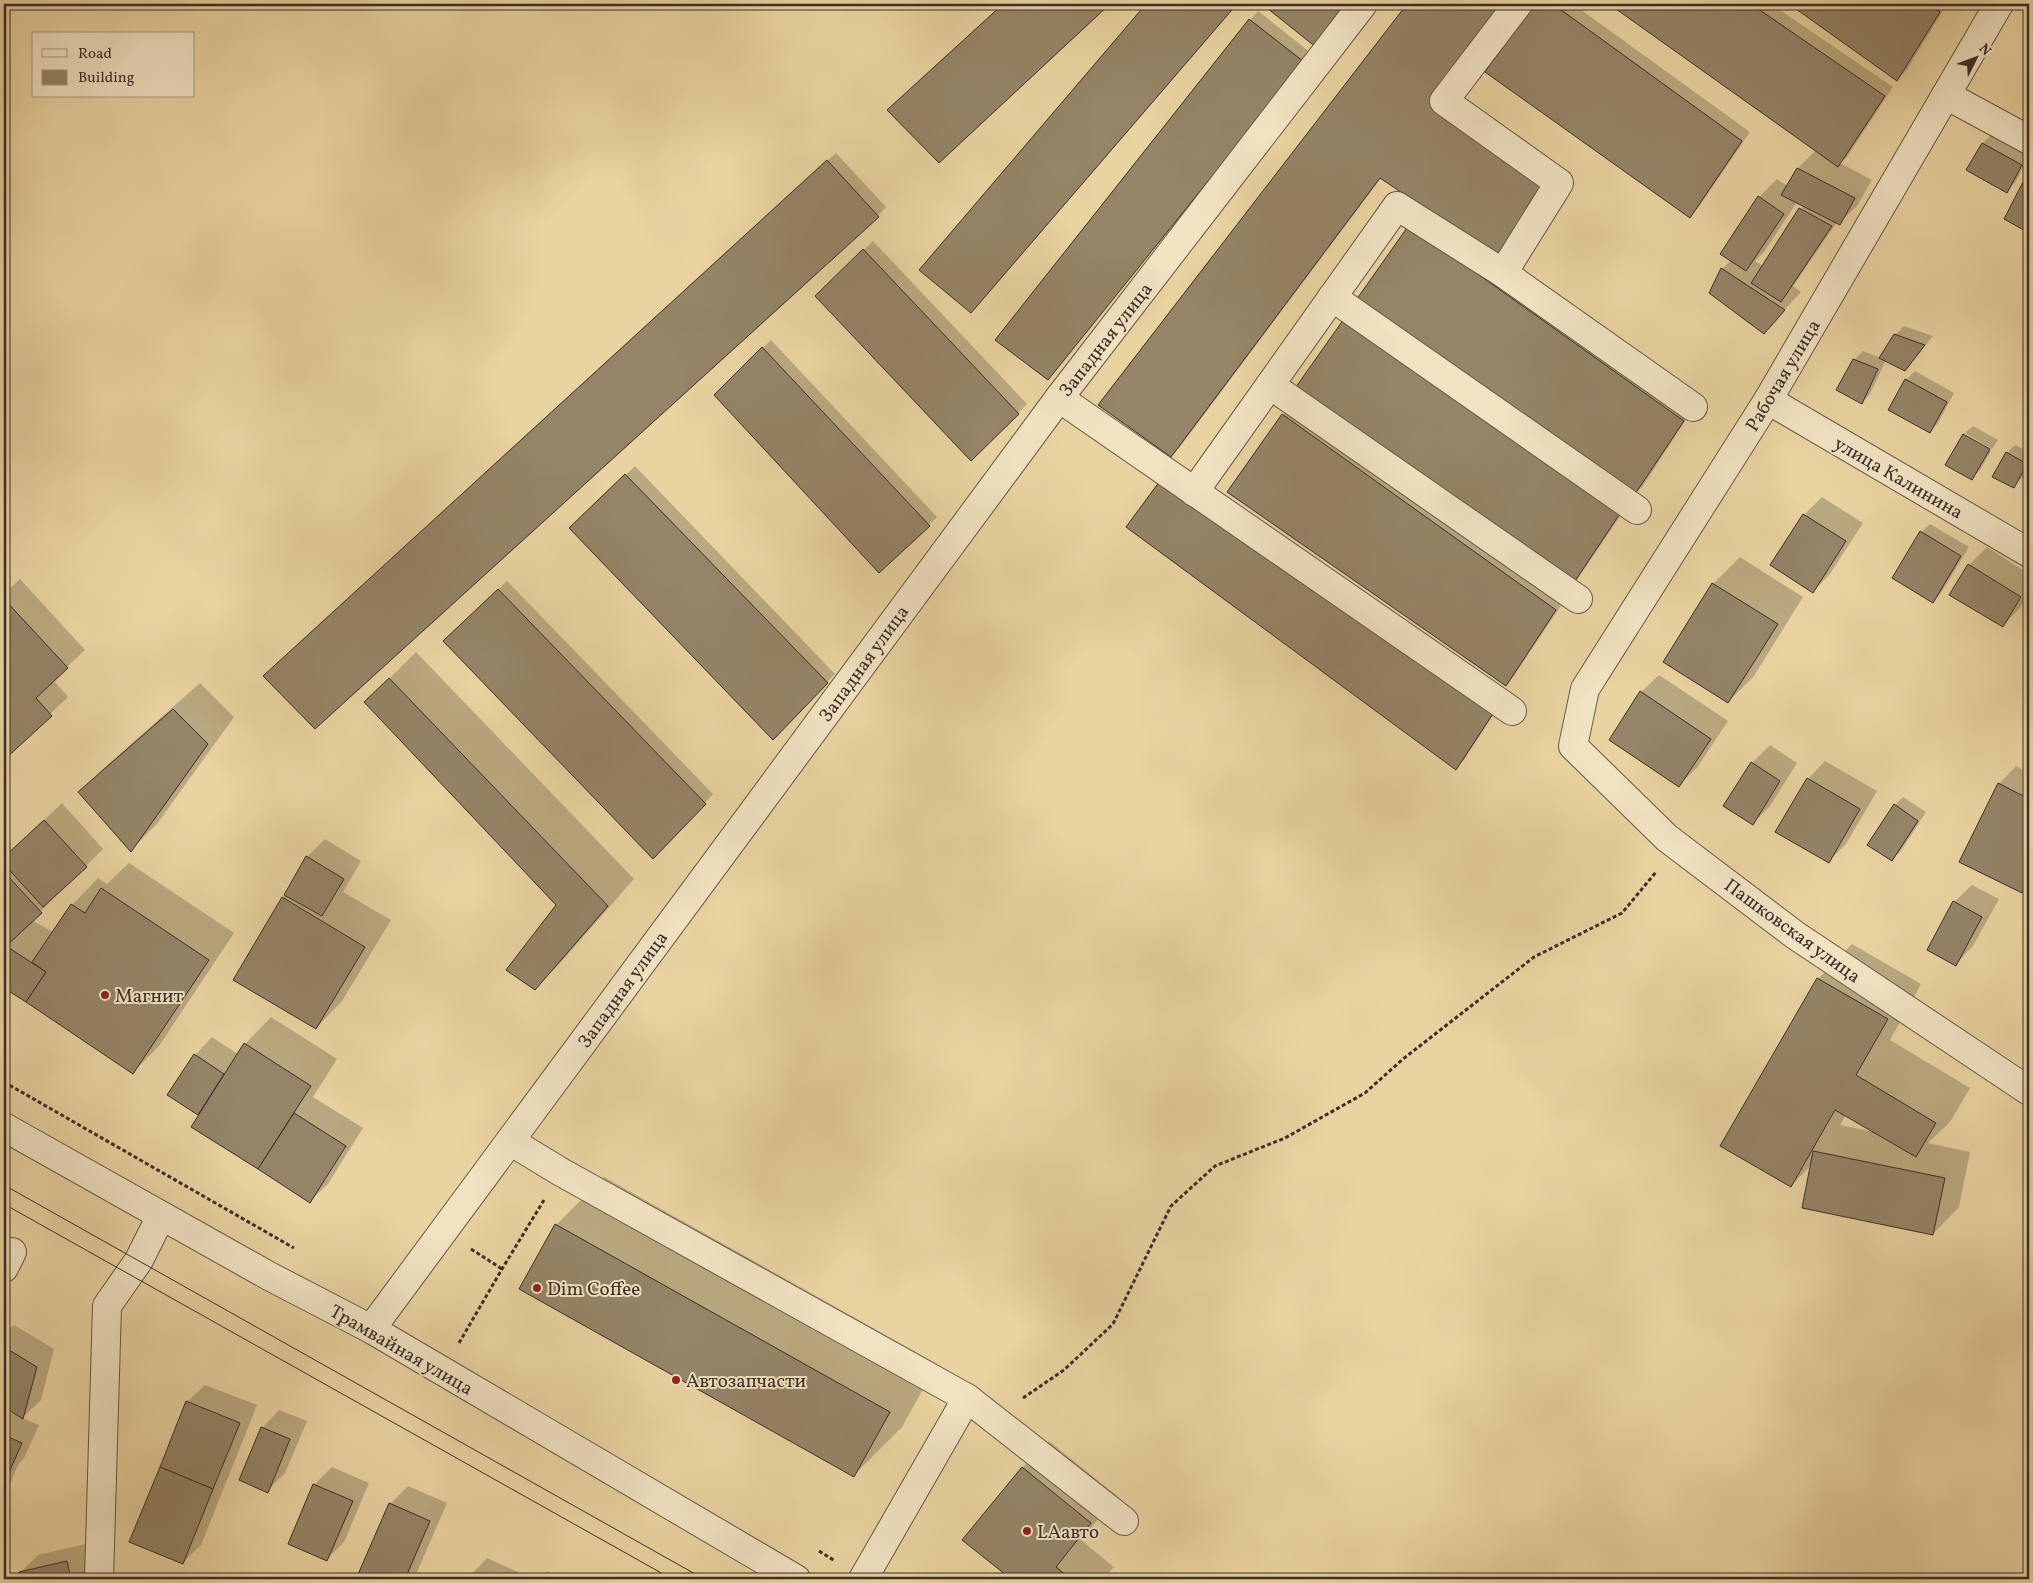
<svg xmlns="http://www.w3.org/2000/svg" width="2033" height="1583" font-family="Vollkorn,serif">
  <style>
    .shadow { fill: #0003; fill-rule: evenodd }
    .building { fill: #958467; stroke: #3b2e29 }
    .lines { fill: none; stroke-linecap: round; stroke-linejoin: round }
    .minor-casing { stroke: #665747; stroke-width: 30 }
    .path { stroke: #3b2e29; stroke-width: 3; stroke-dasharray: 4 2.5; stroke-linecap: butt }
    .minor { stroke: #f1e2c2; stroke-width: 28 }
    .tram { stroke: #3b2e29; stroke-width: 1 }
    .poi-dot { fill: #8f2418; stroke: #f1e2c2; stroke-width: 2 }
    .labels { text-anchor: middle; stroke-width: 4; stroke-linejoin: round; paint-order: stroke }
    .street-label { font-size: 19px; fill: #3b2e29; stroke: #f1e2c2 }
    .poi-label { font-size: 19px; fill: #3b2e29; stroke: #f1e2c2; text-anchor: start }
  </style>
  <rect width="100%" height="100%" fill="#e9d3a1"/>
  <filter id="stains"><feTurbulence type="fractalNoise" baseFrequency=".004" numOctaves="4"/><feColorMatrix values="0 0 0 0 .2 0 0 0 0 .09 0 0 0 0 .02 0 0 0 .5 -.17"/></filter>
  <radialGradient id="worn" r=".72"><stop offset=".6" stop-color="#630" stop-opacity="0"/><stop offset="1" stop-color="#630" stop-opacity=".3"/></radialGradient>
  <g class="shadow">
    <polygon points="1004,4 1108,4 939,162 897,102"/>
    <polygon points="1148,4 1236,4 980,303 921,270"/>
    <polygon points="1264,4 1352,4 1317,46"/>
    <polygon points="1409,4 1515,4 1381,178 1180,447 1171,456 1100,405"/>
    <polygon points="1535,4 1573,4 1750,132 1698,208 1689,217 1487,72"/>
    <path d="M1611,4h160l122,83 -46,70 -7,6 32,17 -15,26 -18,17 -2,-1 -44,64 8,6 -37,40 -53,-39 11,-24 9,-9 -10,-7 38,-56 18,-18 10,7 11,-18 18,-18zM1797,202l7,3 -41,61 -8,-5 9,-9z"/>
    <polygon points="1791,4 1947,4 1906,71 1897,80"/>
    <polygon points="1258,11 1311,53 1048,378 1250,20"/>
    <polygon points="1991,135 2029,156 2015,183 2007,191 1983,143"/>
    <polygon points="836,153 886,207 878,216 273,668"/>
    <polygon points="2029,177 2029,231 2005,218 2024,182"/>
    <polygon points="1410,226 1691,412 1642,487 1633,495"/>
    <polygon points="873,241 1027,404 972,459 817,296"/>
    <polygon points="1904,326 1933,336 1905,370 1886,360 1870,394 1862,403 1854,360 1863,351 1881,358 1895,335"/>
    <polygon points="771,340 937,517 929,525 715,395"/>
    <polygon points="1915,371 1954,393 1938,423 1930,432 1890,410 1906,380"/>
    <polygon points="1293,394 1629,503 1579,577 1571,586"/>
    <polygon points="1291,406 1564,601 1514,676 1506,684 1283,415"/>
    <polygon points="1973,426 1998,440 1992,449 1965,433"/>
    <polygon points="1965,434 1965,436 1991,451 1980,470 1971,479 1947,464"/>
    <polygon points="2015,445 2029,452 2029,465 2022,478 2013,486 2007,453"/>
    <polygon points="635,466 835,674 773,738 571,528"/>
    <polygon points="1166,475 1505,697 1464,760 1456,768"/>
    <polygon points="1822,497 1863,523 1830,574 1813,592 1804,515"/>
    <polygon points="1930,524 1969,547 1941,593 1933,602 1921,532"/>
    <polygon points="1987,547 2029,574 2029,593 2020,608 2003,626 1969,565"/>
    <polygon points="1740,557 1803,597 1754,676 1728,702 1665,662 1713,584"/>
    <polygon points="20,579 85,650 53,680 68,697 4,758 4,594"/>
    <polygon points="507,581 713,794 653,857 444,641"/>
    <polygon points="416,652 634,879 561,962 535,988 558,905 366,702"/>
    <polygon points="1659,675 1728,721 1697,768 1679,785 1641,692"/>
    <polygon points="200,683 234,717 157,824 131,850 80,792 106,766"/>
    <polygon points="1770,745 1797,763 1770,806 1753,823 1752,763"/>
    <polygon points="1825,761 1877,791 1846,844 1828,862 1808,779"/>
    <polygon points="2016,766 2029,773 2029,884 2022,892 1999,784"/>
    <polygon points="1903,797 1926,812 1901,851 1892,859 1895,805"/>
    <polygon points="62,803 103,849 32,920 53,932 72,905 98,878 107,884 129,863 234,933 159,1046 133,1072 4,987 4,858"/>
    <polygon points="325,839 361,861 343,892 391,920 342,1001 316,1028 283,898 307,857"/>
    <polygon points="1972,885 1999,899 1973,946 1956,964 1954,902"/>
    <path d="M1852,944l69,40 -31,56 80,48 -20,34 -22,21 42,9 -11,55 -26,27 -122,-69 -20,21 27,-207zM1846,1115l28,17 -34,-7z"/>
    <polygon points="271,1017 337,1059 313,1097 363,1128 328,1184 310,1201 193,1126 204,1109 198,1113 195,1055 212,1037 238,1054 245,1044"/>
    <polygon points="604,1177 937,1364 902,1427 854,1475 556,1225"/>
    <polygon points="14,1325 54,1349 41,1400 22,1418 39,1425 24,1458 18,1465 7,1491 4,1494 4,1410 18,1416 19,1414 4,1405 4,1334"/>
    <polygon points="205,1385 257,1405 201,1545 183,1562 187,1402"/>
    <polygon points="279,1410 307,1421 285,1473 267,1491 262,1428"/>
    <polygon points="1049,1441 1117,1496 1081,1540 1114,1567 1104,1579 1013,1579 964,1539 1023,1467"/>
    <polygon points="332,1467 369,1483 344,1542 327,1559 314,1485"/>
    <polygon points="408,1486 447,1503 414,1579 357,1579 390,1504"/>
    <polygon points="85,1544 91,1579 22,1579 21,1572 38,1555"/>
    <polygon points="487,1558 522,1574 520,1579 467,1579"/>
    <polygon points="547,1571 562,1579 540,1579"/>
  </g>
  <g class="building">
    <polygon points="1003,4 1110,4 939,163 887,110"/>
    <polygon points="1146,4 1237,4 971,313 919,270"/>
    <polygon points="1262,4 1351,4 1317,48"/>
    <polygon points="1407,4 1514,4 1440,106 1546,187 1497,257 1380,178 1171,457 1098,405"/>
    <polygon points="1534,4 1553,4 1742,141 1690,218 1485,72"/>
    <polygon points="1609,4 1751,4 1885,96 1838,167"/>
    <polygon points="1789,4 1927,4 1940,12 1897,81"/>
    <polygon points="1249,19 1304,62 1048,380 995,340"/>
    <polygon points="1982,143 2022,165 2007,193 1966,170"/>
    <polygon points="827,160 879,217 315,729 263,676"/>
    <polygon points="1797,168 1855,198 1840,225 1781,195"/>
    <polygon points="2023,182 2029,185 2029,233 2004,219"/>
    <polygon points="1758,196 1784,214 1746,271 1720,254"/>
    <polygon points="1799,208 1832,226 1781,302 1751,283"/>
    <polygon points="1409,225 1684,421 1633,497 1354,303"/>
    <polygon points="863,249 1019,414 971,461 815,296"/>
    <polygon points="1721,268 1785,310 1764,334 1709,293"/>
    <polygon points="1346,316 1621,512 1571,587 1291,394"/>
    <polygon points="1894,334 1925,345 1905,371 1879,358"/>
    <polygon points="762,347 930,526 879,573 714,395"/>
    <polygon points="1853,359 1878,369 1862,404 1836,390"/>
    <polygon points="1905,379 1947,402 1930,433 1888,410"/>
    <polygon points="1282,414 1556,610 1506,686 1227,492"/>
    <polygon points="1963,434 1990,449 1972,480 1945,465"/>
    <polygon points="2006,452 2027,464 2014,488 1992,477"/>
    <polygon points="625,474 828,683 773,740 569,528"/>
    <polygon points="1165,474 1498,706 1456,770 1126,527"/>
    <polygon points="1803,514 1846,541 1813,593 1770,565"/>
    <polygon points="1920,531 1961,556 1933,603 1892,578"/>
    <polygon points="1968,564 2021,597 2003,627 1949,595"/>
    <polygon points="1712,583 1778,624 1728,703 1663,662"/>
    <polygon points="498,589 706,804 653,859 443,641"/>
    <polygon points="4,599 68,668 36,698 52,716 4,760"/>
    <polygon points="389,678 608,906 535,990 506,970 556,905 364,702"/>
    <polygon points="1640,691 1711,739 1679,787 1609,740"/>
    <polygon points="173,709 208,744 131,852 78,792"/>
    <polygon points="1751,762 1780,781 1753,825 1723,806"/>
    <polygon points="1807,778 1860,809 1829,863 1775,832"/>
    <polygon points="1998,783 2029,799 2029,879 2022,893 1959,862"/>
    <polygon points="1894,804 1918,821 1892,861 1867,845"/>
    <polygon points="44,820 87,867 43,907 4,864 4,857"/>
    <polygon points="306,856 344,879 322,916 284,895"/>
    <polygon points="4,872 42,913 6,946 46,972 26,1002 4,988"/>
    <polygon points="101,888 209,960 133,1074 26,1002 46,972 32,962 71,904 85,913"/>
    <polygon points="282,897 365,947 316,1029 233,980"/>
    <polygon points="1953,901 1982,917 1956,966 1927,950"/>
    <polygon points="1817,978 1888,1019 1856,1075 1936,1123 1916,1157 1835,1110 1791,1187 1720,1146"/>
    <polygon points="244,1043 311,1086 258,1169 191,1127"/>
    <polygon points="194,1054 224,1074 198,1115 167,1095"/>
    <polygon points="294,1113 346,1146 310,1203 258,1169"/>
    <polygon points="1813,1151 1945,1178 1933,1235 1802,1208"/>
    <polygon points="555,1224 890,1412 854,1477 519,1289"/>
    <polygon points="4,1347 37,1367 23,1419 4,1407"/>
    <polygon points="186,1401 240,1423 213,1489 160,1467"/>
    <polygon points="261,1427 290,1439 268,1493 239,1480"/>
    <polygon points="4,1435 22,1443 7,1477 4,1476"/>
    <polygon points="160,1467 213,1489 183,1564 129,1542"/>
    <polygon points="1022,1467 1091,1523 1056,1567 1071,1579 1011,1579 962,1540"/>
    <polygon points="313,1484 353,1501 327,1561 288,1544"/>
    <polygon points="389,1503 430,1521 405,1579 356,1579"/>
    <polygon points="67,1561 71,1579 21,1579 19,1572"/>
  </g>
  <g class="lines">
    <defs>
      <g id="minor">
        <polyline points="1999,4 1768,400 1585,689 1573,746 1667,838 1795,935 2029,1091"/>
        <polyline points="1946,95 2029,140"/>
        <polyline points="1503,273 1693,407"/>
        <polyline points="1332,297 1637,510"/>
        <polyline points="1270,385 1578,599"/>
        <polyline points="1059,398 1512,711"/>
        <polyline points="1768,400 2029,553"/>
        <polyline points="1194,492 1397,206 1503,273 1559,183 1444,101 1518,4"/>
        <polyline points="4,1127 269,1276 371,1329 796,1579"/>
        <polyline points="510,1141 561,1172 967,1398 863,1579"/>
        <polyline points="4,1268 12,1252"/>
        <polyline points="371,1329 1059,398 1363,4"/>
        <polyline points="967,1398 1124,1521"/>
        <polyline points="99,1579 107,1306 139,1260 161,1216"/>
      </g>
    </defs>
    <use href="#minor" class="minor-casing"/>
    <g class="path">
      <polyline points="4,1082 294,1248"/>
      <polyline points="471,1249 502,1269"/>
      <polyline points="459,1343 502,1269 544,1200"/>
      <polyline points="1023,1398 1064,1370 1113,1324 1171,1206 1215,1166 1285,1138 1365,1093 1403,1059 1534,957 1622,913 1656,872"/>
      <polyline points="819,1551 835,1561"/>
    </g>
    <use href="#minor" class="minor"/>
    <g class="tram">
      <polyline points="4,1185 704,1579"/>
      <polyline points="4,1204 672,1579"/>
      <polyline points="2013,1579 2029,1575"/>
    </g>
  </g>
  <g class="poi-dot">
    <circle cx="105" cy="995" r="5"/>
    <circle cx="537" cy="1288" r="5"/>
    <circle cx="676" cy="1380" r="5"/>
    <circle cx="1027" cy="1531" r="5"/>
  </g>
  <g class="labels">
    <g class="street-label">
      <text transform="translate(1105 339) rotate(-52)" y="7">Западная улица</text>
      <text transform="translate(1782 375) rotate(-59)" y="7">Рабочая улица</text>
      <text transform="translate(1899 477) rotate(30)" y="7">улица Калинина</text>
      <text transform="translate(863 663) rotate(-54)" y="7">Западная улица</text>
      <text transform="translate(1793 930) rotate(36)" y="7">Пашковская улица</text>
      <text transform="translate(622 989) rotate(-54)" y="7">Западная улица</text>
      <text transform="translate(402 1349) rotate(30)" y="7">Трамвайная улица</text>
    </g>
    <g class="poi-label">
      <text x="115" y="1002">Магнит</text>
      <text x="547" y="1295">Dim Coffee</text>
      <text x="686" y="1387">Автозапчасти</text>
      <text x="1037" y="1538">LAавто</text>
    </g>
  </g>
  <rect width="2033" height="1583" fill="none" stroke="#e9d3a1" stroke-width="20"/>
  <rect x="5" y="5" width="2023" height="1573" fill="none" stroke="#3b2e29" stroke-width="2.5"/>
  <rect x="10" y="10" width="2013" height="1563" fill="none" stroke="#3b2e29"/>
  <rect x="32" y="32" width="162" height="65" fill="#f1e2c2" stroke="#a89a85"/>
  <rect x="42" y="49" width="25" height="8" fill="#f1e2c2" stroke="#a89a85"/>
  <text x="78" y="58" font-size="15" fill="#3b2e29">Road</text>
  <rect x="42" y="70" width="25" height="15" fill="#958467" stroke="#a89a85"/>
  <text x="78" y="82" font-size="15" fill="#3b2e29">Building</text>
  <g transform="translate(1976 58) rotate(48)" stroke="#f1e2c2" stroke-width="4" paint-order="stroke">
  <path d="M0-4L9 19L0 12L-9 19Z" fill="#3b2e29"/>
  <text y="-8" font-size="14" font-weight="bold" text-anchor="middle" fill="#3b2e29">N</text>
  </g>
  <rect width="100%" height="100%" filter="url(#stains)"/>
  <rect width="100%" height="100%" fill="url(#worn)"/>
</svg>
